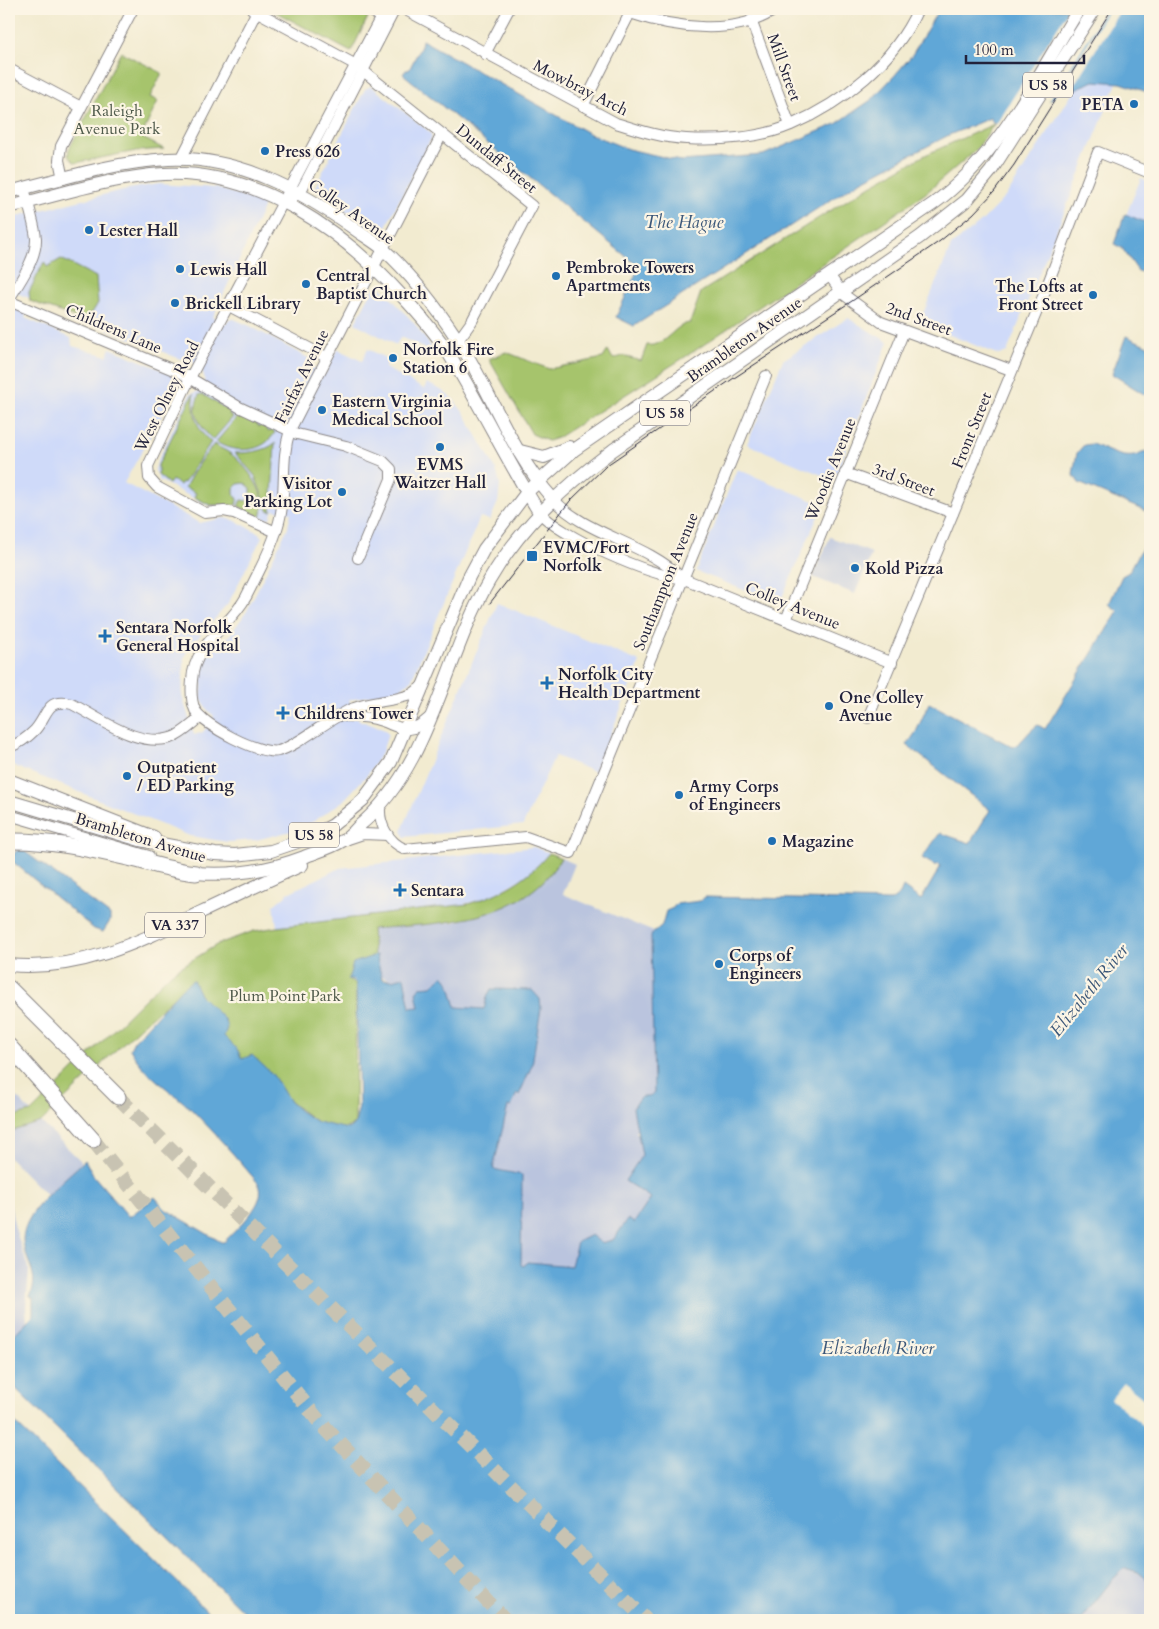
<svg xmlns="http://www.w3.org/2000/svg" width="1159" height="1629" font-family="Cardo,serif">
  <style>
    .built { fill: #cfdaf9 }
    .industrial { fill: #bac4de }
    .green { fill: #a6c46c; stroke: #647354 }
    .water { fill: #60a7d7; stroke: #416489 }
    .pier { fill: #f2ebd0 }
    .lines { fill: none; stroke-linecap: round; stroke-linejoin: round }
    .highway-tunnel { stroke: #c8c3b2; stroke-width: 15; stroke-dasharray: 15 8; stroke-linecap: butt }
    .minor-casing { stroke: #8a8686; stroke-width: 12 }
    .major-casing { stroke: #8a8686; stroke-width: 14 }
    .highway-casing { stroke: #8a8686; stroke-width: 17 }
    .minor { stroke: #fff; stroke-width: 10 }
    .major { stroke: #fff; stroke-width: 12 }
    .highway { stroke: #fff; stroke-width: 15 }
    .tram { stroke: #22223b; stroke-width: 1 }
    .poi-dot { fill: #1f6fb2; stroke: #fcf5e5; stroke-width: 2 }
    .labels { text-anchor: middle; stroke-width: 4.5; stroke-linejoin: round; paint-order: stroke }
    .shield { fill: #fcf5e5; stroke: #63616e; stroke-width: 1 }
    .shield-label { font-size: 15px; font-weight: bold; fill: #22223b }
    .street-label { font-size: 16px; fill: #22223b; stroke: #fcf5e5 }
    .poi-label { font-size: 16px; font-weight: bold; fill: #22223b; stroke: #fcf5e5; text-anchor: start }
    .park-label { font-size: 16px; fill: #505b4c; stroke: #fcf5e5 }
    .water-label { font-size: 18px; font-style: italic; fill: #3b5779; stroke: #fcf5e5 }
  </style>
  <rect width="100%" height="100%" fill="#fcf5e5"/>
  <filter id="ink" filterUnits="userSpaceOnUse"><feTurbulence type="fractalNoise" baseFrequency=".02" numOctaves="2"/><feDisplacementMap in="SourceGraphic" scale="10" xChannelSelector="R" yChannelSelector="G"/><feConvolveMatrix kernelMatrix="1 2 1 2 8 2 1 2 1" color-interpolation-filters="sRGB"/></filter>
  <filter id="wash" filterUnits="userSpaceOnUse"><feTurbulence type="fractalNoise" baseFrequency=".0096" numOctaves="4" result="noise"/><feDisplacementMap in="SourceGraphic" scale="20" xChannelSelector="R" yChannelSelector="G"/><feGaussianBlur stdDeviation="1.12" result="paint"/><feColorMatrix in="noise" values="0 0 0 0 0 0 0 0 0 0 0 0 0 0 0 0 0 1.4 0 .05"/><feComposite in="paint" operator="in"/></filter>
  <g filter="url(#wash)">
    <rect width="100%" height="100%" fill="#f2ebd0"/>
    <g class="built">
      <polygon points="1094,81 1117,83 1007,352 999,355 925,325 922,323 922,316 951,246 982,221 1007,195 1076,88"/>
      <polygon points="371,86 430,132 432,137 383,232 378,234 314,189 365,89"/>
      <polygon points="1141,178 1150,182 1150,231 1124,220"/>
      <polygon points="158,184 215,188 263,202 263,208 213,317 226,324 228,320 234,319 250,326 308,358 312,367 325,374 337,349 362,361 368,349 389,360 385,368 424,389 427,383 441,390 453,399 464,413 496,469 500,484 498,502 490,520 480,517 411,681 399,690 349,700 359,720 385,730 388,734 382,752 368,774 343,801 314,821 295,830 256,840 228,842 190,836 9,764 9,305 27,312 25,318 71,338 72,346 107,356 110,348 179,377 181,382 124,483 200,523 223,518 234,520 259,533 262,537 228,604 188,649 184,659 182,696 194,735 203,732 214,716 208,711 201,698 203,664 209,654 230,635 247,611 288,527 291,513 273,510 270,518 266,519 234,505 208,506 159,480 155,470 157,462 190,394 199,391 205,379 202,370 190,359 183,360 9,290 9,218 123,190"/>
      <polygon points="379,285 414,323 437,355 401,337 396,345 355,323 374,287"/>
      <polygon points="848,318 888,342 834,480 747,444 783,360"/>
      <polygon points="737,469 823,505 779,604 696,571"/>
      <polygon points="497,603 640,662 595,772 555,756 523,825 404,837 402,830"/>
      <polygon points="534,847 549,853 528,875 487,898 448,908 277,927 274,905 288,893 340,868"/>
    </g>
    <g class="industrial">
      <polygon points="830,537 872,553 855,594 813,577"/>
      <polygon points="561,858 575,864 563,894 654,932 662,925 651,935 654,1092 649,1097 636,1132 641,1139 651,1198 634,1223 629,1220 613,1240 601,1243 571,1266 527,1262 524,1267 521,1266 522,1178 509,1172 493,1169 508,1106 512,1104 532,1065 532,990 491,989 483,1009 456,1007 443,975 432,986 420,987 416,992 419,1007 409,1008 392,980 381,976 374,957 372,929 454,922 497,910 538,886"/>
      <polygon points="9,1089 31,1112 9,1118"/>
      <polygon points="41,1122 82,1162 48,1197 9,1157 9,1132"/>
      <polygon points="9,1198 15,1228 29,1270 26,1307 27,1321 9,1368"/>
      <polygon points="1125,1568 1138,1573 1150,1582 1150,1620 1081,1620 1112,1580"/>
    </g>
    <g class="green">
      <polygon points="270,9 352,9 368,17 351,52"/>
      <polygon points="121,52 162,73 150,97 158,101 141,137 164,149 136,151 75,163 68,156 69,149"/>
      <path d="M994,124l-17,25 -51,44 -230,157 -139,88 -9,3 -16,-7 -43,-75 17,-7 43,17 54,-11 5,-8 5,9 10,-3 18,5 6,-16c18,3 27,-21 43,-22l11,-31 170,-107 54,-30z"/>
      <polygon points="61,259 96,277 98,303 92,313 88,314 82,320 30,301 29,292 44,262 47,267"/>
      <path d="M193,394c1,19 2,35 18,48l-27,41 -2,-1 -2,3 -8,-5 -3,4 -11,-9v-10z"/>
      <path d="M202,394l29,18 -2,3 4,2 -20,23c-9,-8 -19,-22 -17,-35 0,-3 2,-6 3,-10z"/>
      <path d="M238,416l18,7 3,4 2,-2 6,3 -1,2 4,2 1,-2 4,2c-11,21 -40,22 -59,10z"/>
      <path d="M275,443l-4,68 -3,-1 -13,-34 -20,-23c14,0 31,-2 40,-10z"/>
      <path d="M214,444c5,4 12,6 17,10 18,14 38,42 30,63l-23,-11 3,-6 6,1 4,-4v-9l-6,-5 -7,1 -4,4v6l4,5 -2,6h-26l-16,-8 2,-4 -11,-6 14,-24z"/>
      <path d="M549,853l12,5c-38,66 -123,65 -189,71l2,28 -26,23 8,4 -1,140 -11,5 -27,-7 -27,-20 -16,-24 -32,-19 -5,-10 -13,-13c7,-21 -14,-26 -24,-41 -3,-4 -5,-10 -7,-15l-53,47 -99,95 -32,10v-14l22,-6 140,-139 47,-29 36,-13 23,-4 191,-23c32,-10 59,-24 81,-51z"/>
    </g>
    <g class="water">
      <polygon points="939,9 1150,9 1150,93 1121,83 1094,81 994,124 990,118 949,135 859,182 634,326 616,317 639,267 403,74 406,70 409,70 421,46 422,40 590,134 628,149 681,161 763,155 836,124 871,100 895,75 912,55"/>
      <polygon points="1125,214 1150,224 1150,275 1138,271 1122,248 1114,244"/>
      <polygon points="1126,336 1150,347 1150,398 1112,374"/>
      <path d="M1092,444c16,6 37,20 53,7l5,3v59l-71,-30 -6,-9 4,-21 7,-8z"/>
      <path d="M1150,534v1048l-12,-10 -13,-4 -13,12 -31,40h-829l-243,-238v-42l24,-25v-17l-3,-2c11,-22 -6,-35 -7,-56 0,-30 42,-60 62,-80l8,15 36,42 26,-20 10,12 56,33h3c12,-13 46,-41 34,-59 -21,-25 -42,-49 -65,-72 -21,-21 -49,-35 -63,-62l4,-8 48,-53 11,-8 7,15 25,25 2,8 -3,8 13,13 5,10 10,-4 21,20 17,27 10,9 17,11 31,7 7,-5 4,-18 -3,-122 -3,-4h-5l5,-17 23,-8 6,24 10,1 12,-3 6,31 9,-1 -3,-15 4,-5 12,-1 11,-11 6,7 7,25 28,2 3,-12 4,-8 41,1 8,9 1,9 -9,57 -13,30 -2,-2 -6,14 -3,-1 -15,63 29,6 -1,90 3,1 3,-4 44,4 6,-24 14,-7 10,8 12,-3 15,-21 6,4 17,-25 -26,-17 17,-26 -9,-47 8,-11h8l5,-5 -3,-157 11,-10 4,-14 7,-3 3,-4 24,-3 5,-4 186,4 9,-7 3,-7 18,13 20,-34 -3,-2 -2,2 -14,-8 18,-25 30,10 20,-33 -83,-65 9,-13 13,-29 84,44c11,-6 15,-16 25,-22l7,4 73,-118 -9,-7 13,-28 7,-4z"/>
      <polygon points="20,850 24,851 110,915 110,921 103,932 94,929 12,861 12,857 16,851"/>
      <polygon points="9,1417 216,1620 9,1620"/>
    </g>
    <g class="pier">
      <polygon points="1069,9 1107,9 1047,104 995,126"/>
      <polygon points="1109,9 1121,9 1067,96 1050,103"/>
      <polygon points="1124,1383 1150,1404 1150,1431 1111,1399"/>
    </g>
  </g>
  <g filter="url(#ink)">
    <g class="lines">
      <g class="highway-tunnel">
        <polyline points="118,1097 646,1620"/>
        <polyline points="93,1140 318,1420 505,1620"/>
      </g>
      <defs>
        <g id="minor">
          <polyline points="252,9 356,65 532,206 472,321 449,353"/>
          <polyline points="367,9 386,19"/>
          <path d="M404,9l212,114c22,7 46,15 70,16 33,2 75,-1 105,-14 53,-23 103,-63 127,-116"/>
          <path d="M630,13c44,15 106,24 146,-4"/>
          <polyline points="751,20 790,125"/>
          <polyline points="485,54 509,9"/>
          <polyline points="9,69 81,107"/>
          <polyline points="583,106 632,9"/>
          <polyline points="181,159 258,9"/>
          <polyline points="63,179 59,160 61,146 133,9"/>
          <polyline points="293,197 299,193 303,187 395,9"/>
          <polyline points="829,275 843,294 881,322 1011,370"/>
          <path d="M9,299c10,-16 28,-41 27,-61 -2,-16 -8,-34 -12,-50"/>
          <polyline points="9,301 183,374 239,407 297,434 346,446 383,461 391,469 391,479 358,558"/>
          <polyline points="229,306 326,357"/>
          <polyline points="845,473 953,513"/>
          <path d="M553,499c34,37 90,42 129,79l210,85"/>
          <path d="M539,512c21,24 112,65 143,66"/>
          <polyline points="276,532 234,513 224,511 205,513 157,487 149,478 148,466 190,378 385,9"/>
          <polyline points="786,620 904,331"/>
          <path d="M424,684c-3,3 -7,7 -12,10 -15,7 -41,7 -58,14 -24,9 -56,38 -76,43 -18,4 -74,-25 -83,-41 -4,-9 -4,-20 -3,-30 2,-37 38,-53 54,-83 13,-26 30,-56 35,-84 5,-28 0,-55 9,-83l152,-296"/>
          <path d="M339,716c13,0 24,0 36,3 24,6 31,20 54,-1"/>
          <polyline points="868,718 1042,299 1098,152 1150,173"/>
          <path d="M9,747c10,-3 18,-9 26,-17 14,-16 10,-32 37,-26 29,15 70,47 104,32 9,-5 17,-12 25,-19"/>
          <path d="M380,808c-1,16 8,34 25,41l121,-12 45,16 195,-477"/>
          <polyline points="9,815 149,856"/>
          <polyline points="345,840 363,834 388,835"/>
        </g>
        <g id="major">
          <path d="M9,192c52,-13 105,-30 159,-33 69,-3 130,30 184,68 10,8 22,14 31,22 29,26 54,59 75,91 33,51 53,113 95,159"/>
          <path d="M9,207c50,-12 103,-30 155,-33 94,-4 177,55 238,122 17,18 34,37 47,58 32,52 58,107 90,158"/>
          <polyline points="520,451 544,457 569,447"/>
          <polyline points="9,780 154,837"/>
          <path d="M9,801l131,39 75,14 20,1 36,-4 35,-12 27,-14 30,-25 28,-38 78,-185 15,-28 43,-57 47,-42 359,-246c66,-47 104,-128 146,-195"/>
          <path d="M196,873c36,3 74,-3 108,-16 12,-5 27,-9 38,-16 7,-3 12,-10 17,-15 73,-61 84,-166 130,-245 31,-54 75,-94 124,-131l307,-213 47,-37 24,-29 104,-162"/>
          <path d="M9,965c70,7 130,-23 192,-53 34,-16 67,-32 101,-47"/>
        </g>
        <g id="highway">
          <path d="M9,841c39,-1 81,8 119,17 23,5 44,13 68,15"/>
          <polyline points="9,988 118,1097"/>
          <polyline points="9,1046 93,1140"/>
        </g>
      </defs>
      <use href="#minor" class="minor-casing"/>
      <use href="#major" class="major-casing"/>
      <use href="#highway" class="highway-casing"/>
      <use href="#minor" class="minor"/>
      <use href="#major" class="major"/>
      <use href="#highway" class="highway"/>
      <polyline class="tram" points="490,603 570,501 607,465 734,378 852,301 940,241 973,214 994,192 1014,165 1112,9"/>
    </g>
  </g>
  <g class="poi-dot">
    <circle cx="1134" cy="104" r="5"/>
    <circle cx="265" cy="151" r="5"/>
    <circle cx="89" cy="230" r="5"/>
    <circle cx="180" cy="269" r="5"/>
    <circle cx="556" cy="276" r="5"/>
    <circle cx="306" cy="284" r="5"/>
    <circle cx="1093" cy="295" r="5"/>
    <circle cx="175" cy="303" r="5"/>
    <circle cx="393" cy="358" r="5"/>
    <circle cx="322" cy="410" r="5"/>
    <circle cx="440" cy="447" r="5"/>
    <circle cx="342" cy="492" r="5"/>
    <rect x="526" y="550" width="12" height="12" rx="2.5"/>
    <circle cx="855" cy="568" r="5"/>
    <path d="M102.5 628.5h5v5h5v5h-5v5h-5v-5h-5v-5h5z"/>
    <path d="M544.5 675.5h5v5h5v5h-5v5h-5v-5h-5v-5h5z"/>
    <circle cx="829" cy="706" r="5"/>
    <path d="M280.5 705.5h5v5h5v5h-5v5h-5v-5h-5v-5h5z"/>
    <circle cx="127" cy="776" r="5"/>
    <circle cx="679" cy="795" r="5"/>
    <circle cx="772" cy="841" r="5"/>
    <path d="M397.5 882.5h5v5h5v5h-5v5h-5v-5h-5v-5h5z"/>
    <circle cx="719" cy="964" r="5"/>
  </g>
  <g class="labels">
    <g class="shield">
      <rect x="1023" y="72.5" width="50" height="25" rx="4"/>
      <rect x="640" y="400.5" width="50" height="25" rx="4"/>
      <rect x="289" y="822.5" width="50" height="25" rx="4"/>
      <rect x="145" y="912.5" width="60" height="25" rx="4"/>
    </g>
    <g class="shield-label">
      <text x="1048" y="90">US 58</text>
      <text x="665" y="418">US 58</text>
      <text x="314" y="840">US 58</text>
      <text x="175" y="930">VA 337</text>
    </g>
    <g class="street-label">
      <text transform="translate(785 67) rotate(70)" y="6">Mill Street</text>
      <text transform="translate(581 87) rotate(27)" y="6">Mowbray Arch</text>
      <text transform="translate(497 158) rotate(39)" y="6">Dundaff Street</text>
      <text transform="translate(352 211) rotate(35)" y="6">Colley Avenue</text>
      <text transform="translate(919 318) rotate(20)" y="6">2nd Street</text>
      <text transform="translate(114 328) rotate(23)" y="6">Childrens Lane</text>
      <text transform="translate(744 339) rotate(-35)" y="6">Brambleton Avenue</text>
      <text transform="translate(301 376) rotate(-64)" y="6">Fairfax Avenue</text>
      <text transform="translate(166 396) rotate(-63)" y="6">West Olney Road</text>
      <text transform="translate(971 430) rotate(-68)" y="6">Front Street</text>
      <text transform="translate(830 469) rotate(-68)" y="6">Woodis Avenue</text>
      <text transform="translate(904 479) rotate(21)" y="6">3rd Street</text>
      <text transform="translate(665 581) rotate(-68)" y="6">Southampton Avenue</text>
      <text transform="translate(793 605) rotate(22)" y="6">Colley Avenue</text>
      <text transform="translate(141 837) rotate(17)" y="6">Brambleton Avenue</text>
    </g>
    <g class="poi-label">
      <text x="1124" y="110" text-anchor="end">PETA</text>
      <text x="275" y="157">Press 626</text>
      <text x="99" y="236">Lester Hall</text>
      <text x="566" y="273">Pembroke Towers<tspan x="566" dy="18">Apartments</tspan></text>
      <text x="190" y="275">Lewis Hall</text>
      <text x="316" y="281">Central<tspan x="316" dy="18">Baptist Church</tspan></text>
      <text x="1083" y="292" text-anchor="end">The Lofts at<tspan x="1083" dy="18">Front Street</tspan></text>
      <text x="185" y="309">Brickell Library</text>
      <text x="403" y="355">Norfolk Fire<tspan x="403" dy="18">Station 6</tspan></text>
      <text x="332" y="407">Eastern Virginia<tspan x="332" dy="18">Medical School</tspan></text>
      <text x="440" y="470" text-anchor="middle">EVMS<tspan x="440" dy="18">Waitzer Hall</tspan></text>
      <text x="332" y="489" text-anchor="end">Visitor<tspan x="332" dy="18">Parking Lot</tspan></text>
      <text x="543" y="553">EVMC/Fort<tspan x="543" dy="18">Norfolk</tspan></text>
      <text x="865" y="574">Kold Pizza</text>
      <text x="116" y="633">Sentara Norfolk<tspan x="116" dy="18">General Hospital</tspan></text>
      <text x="558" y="680">Norfolk City<tspan x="558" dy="18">Health Department</tspan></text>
      <text x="839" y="703">One Colley<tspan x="839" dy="18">Avenue</tspan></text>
      <text x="294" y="719">Childrens Tower</text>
      <text x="137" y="773">Outpatient<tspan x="137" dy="18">/ ED Parking</tspan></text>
      <text x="689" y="792">Army Corps<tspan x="689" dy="18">of Engineers</tspan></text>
      <text x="782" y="847">Magazine</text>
      <text x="411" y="896">Sentara</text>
      <text x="729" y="961">Corps of<tspan x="729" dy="18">Engineers</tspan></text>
    </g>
    <g class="park-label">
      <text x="117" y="116">Raleigh<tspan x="117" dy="18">Avenue Park</tspan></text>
      <text x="285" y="1001">Plum Point Park</text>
    </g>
    <g class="water-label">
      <text x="684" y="228">The Hague</text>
      <text transform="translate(1089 990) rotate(-51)" y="6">Elizabeth River</text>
      <text x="878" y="1354">Elizabeth River</text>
    </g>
  </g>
  <rect width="1159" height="1629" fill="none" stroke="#fcf5e5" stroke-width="30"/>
  <path d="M966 55v8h118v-8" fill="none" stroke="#22223b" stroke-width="2.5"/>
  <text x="974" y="55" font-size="15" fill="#22223b" stroke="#fcf5e5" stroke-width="4" paint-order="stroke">100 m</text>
</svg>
